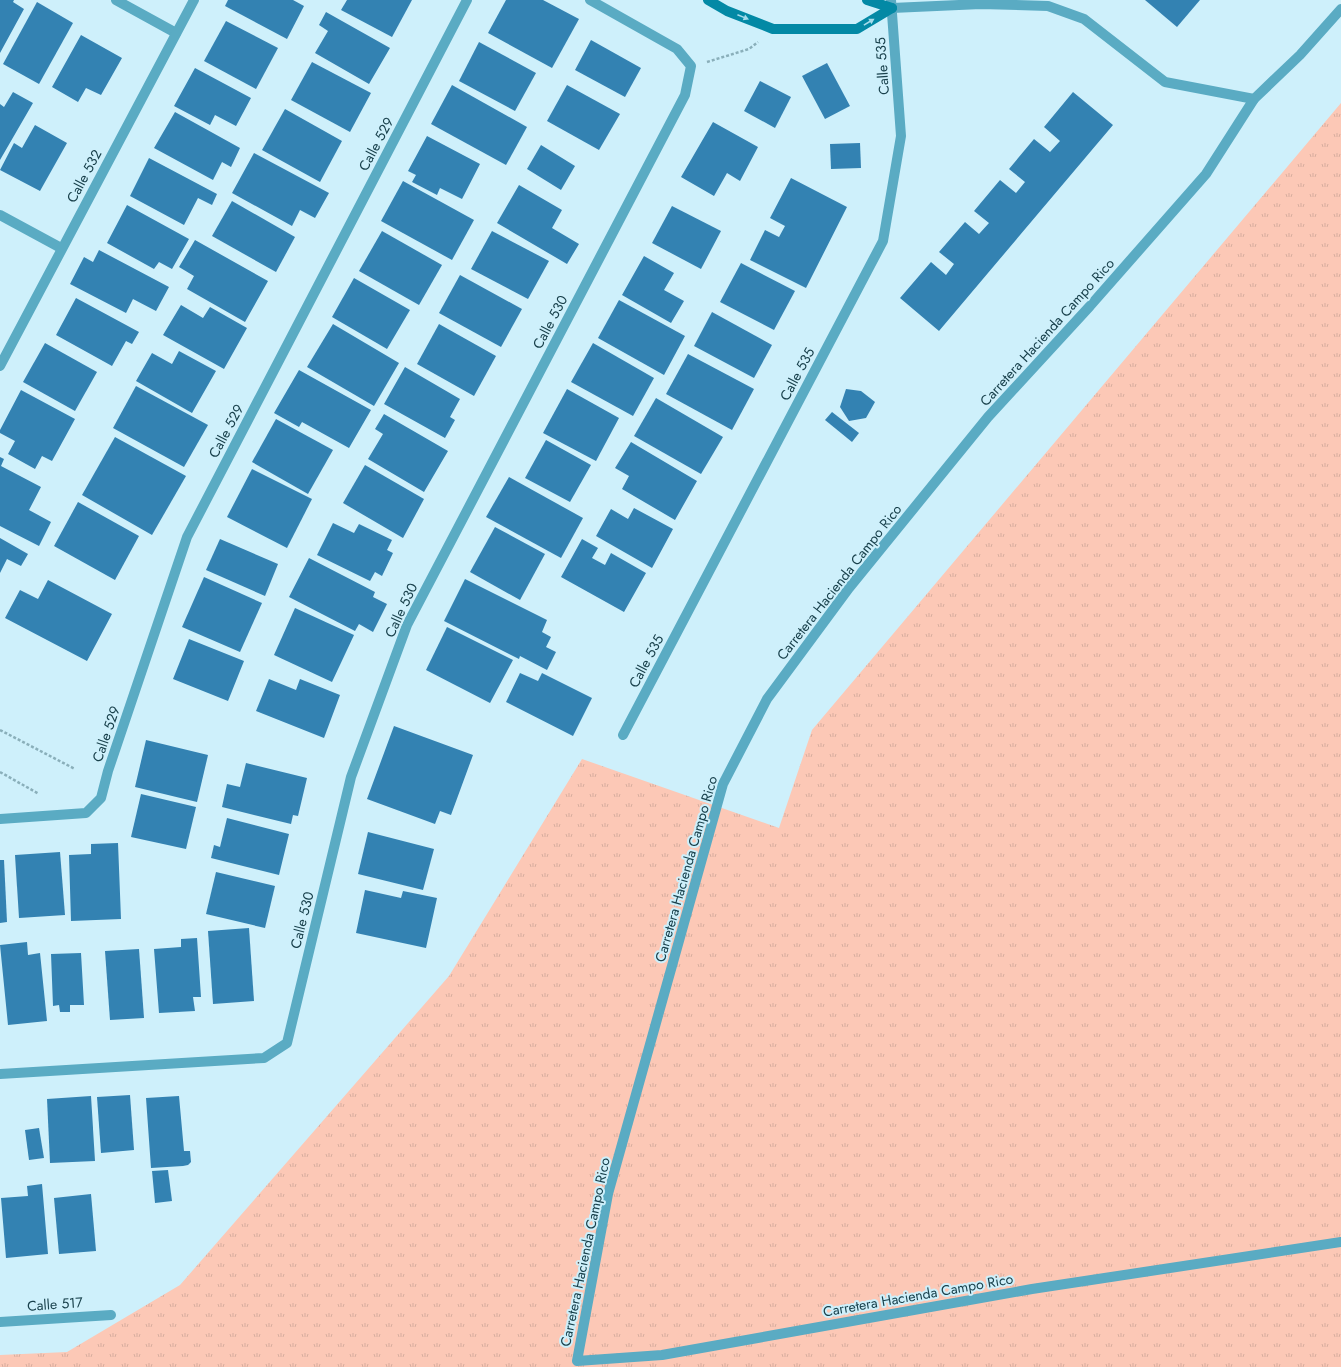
<svg xmlns="http://www.w3.org/2000/svg" width="1341" height="1367" font-family="Jost,sans-serif">
  <style>
    .grass { fill: url(#grass-tufts) }
    .building { fill: #3382b2 }
    .lines { fill: none; stroke-linecap: round; stroke-linejoin: round }
    .path { stroke: #8aafba; stroke-width: 2.5; stroke-dasharray: 3 2; stroke-linecap: butt }
    .lane { stroke: #5aabc3; stroke-width: 10 }
    .street { stroke: #5aabc3; stroke-width: 10 }
    .secondary { stroke: #0389a5; stroke-width: 10 }
    .oneway { fill: #a5dbea }
    .labels { text-anchor: middle; stroke-width: 4; stroke-linejoin: round; paint-order: stroke }
    .street-label { font-size: 14px; fill: #19414c; stroke: #cef0fb }
  </style>
  <defs>
    <pattern id="grass-tufts" width="24" height="20" patternUnits="userSpaceOnUse"><rect width="24" height="20" fill="#fcc8b6"/><path d="M3 7l-1-3M5 7V3M7 7l1-3M15 17l-1-3M17 17v-4M19 17l1-3" fill="none" stroke="#d7ad9e"/></pattern>
  </defs>
  <rect width="100%" height="100%" fill="#cef0fb"/>
  <polygon class="grass" points="1341,103 1341,1367 0,1367 0,1355 67,1352 180,1285 449,976 582,759 779,828 812,730"/>
  <g class="building">
    <polygon points="0,0 14,0 13,2 24,9 0,53"/>
    <polygon points="228,0 293,0 304,6 287,39 225,6"/>
    <polygon points="347,0 412,0 392,37 341,10"/>
    <polygon points="506,0 543,0 579,19 552,68 488,33"/>
    <polygon points="1145,0 1200,0 1177,27"/>
    <polygon points="37,2 73,23 39,84 3,64"/>
    <polygon points="326,12 390,48 369,84 315,53 328,31 319,25"/>
    <polygon points="226,21 278,48 256,89 204,61"/>
    <polygon points="81,35 122,58 101,95 86,88 78,102 52,87"/>
    <polygon points="591,40 641,68 625,97 575,70"/>
    <polygon points="479,42 536,73 515,111 459,81"/>
    <polygon points="312,62 371,93 350,132 291,100"/>
    <polygon points="827,63 850,106 825,119 802,76"/>
    <polygon points="195,68 251,98 236,126 215,115 210,125 174,106"/>
    <polygon points="760,81 791,97 775,128 744,111"/>
    <polygon points="452,85 527,127 506,165 431,124"/>
    <polygon points="567,85 620,114 599,150 547,121"/>
    <polygon points="13,92 33,103 0,160 0,104 4,107"/>
    <polygon points="1073,92 1113,125 939,331 900,298 931,262 946,275 954,264 939,252 965,222 979,234 989,223 974,211 1000,180 1016,193 1025,182 1009,169 1034,139 1050,152 1060,141 1044,127"/>
    <polygon points="285,109 342,141 320,182 262,150"/>
    <polygon points="175,112 240,148 231,167 222,162 213,180 154,148"/>
    <polygon points="713,122 758,147 740,181 727,173 714,196 681,177"/>
    <polygon points="35,125 67,143 40,191 0,170 14,143 22,148"/>
    <polygon points="427,136 480,164 462,199 440,188 437,195 412,182 416,175 408,171"/>
    <polygon points="860,143 861,168 831,169 830,144"/>
    <polygon points="541,145 575,166 561,190 527,169"/>
    <polygon points="254,153 329,193 315,218 300,210 292,226 232,193"/>
    <polygon points="149,158 217,194 212,205 198,198 184,225 130,196"/>
    <polygon points="791,178 847,207 806,288 750,260 765,230 779,237 785,226 770,218"/>
    <polygon points="403,181 474,220 452,260 381,221"/>
    <polygon points="519,185 562,210 552,228 579,244 567,264 497,223"/>
    <polygon points="232,201 295,237 276,272 212,236"/>
    <polygon points="127,205 189,239 172,269 159,262 154,269 107,243"/>
    <polygon points="672,206 721,231 701,269 652,243"/>
    <polygon points="382,231 442,265 419,305 359,271"/>
    <polygon points="492,231 549,261 528,299 471,269"/>
    <polygon points="195,240 268,281 245,322 187,289 194,276 179,267"/>
    <polygon points="99,250 169,287 156,311 133,299 126,313 70,284 84,257 93,262"/>
    <polygon points="644,256 674,273 664,290 684,301 671,323 622,295"/>
    <polygon points="741,263 795,291 774,330 720,302"/>
    <polygon points="460,275 522,309 501,347 439,313"/>
    <polygon points="354,278 410,310 387,349 332,317"/>
    <polygon points="76,298 139,332 132,344 126,341 112,366 56,335"/>
    <polygon points="619,300 685,336 664,375 598,338"/>
    <polygon points="181,305 203,318 210,307 247,328 224,369 163,335"/>
    <polygon points="712,312 772,345 754,378 694,346"/>
    <polygon points="333,324 399,363 374,406 307,367"/>
    <polygon points="439,324 496,356 474,396 417,364"/>
    <polygon points="45,343 97,372 75,411 23,382"/>
    <polygon points="593,343 654,378 633,416 571,382"/>
    <polygon points="179,351 216,371 192,413 136,381 152,353 172,364"/>
    <polygon points="688,354 754,389 732,430 666,394"/>
    <polygon points="405,367 460,399 450,417 455,420 445,438 384,404"/>
    <polygon points="299,370 371,410 349,448 302,422 299,427 274,413"/>
    <polygon points="136,386 208,425 184,467 113,428"/>
    <polygon points="567,389 619,418 596,461 543,433"/>
    <polygon points="846,389 861,391 875,402 866,418 849,421 840,407"/>
    <polygon points="21,390 75,419 52,461 42,456 35,469 8,454 15,441 0,433 0,430"/>
    <polygon points="656,398 723,437 701,474 634,436"/>
    <polygon points="832,412 859,433 852,442 825,420"/>
    <polygon points="384,414 448,451 424,492 368,459 383,434 375,429"/>
    <polygon points="276,419 333,450 308,494 252,462"/>
    <polygon points="115,437 186,476 152,535 82,495"/>
    <polygon points="546,440 591,465 570,502 525,478"/>
    <polygon points="631,442 697,481 675,520 622,489 629,476 615,468"/>
    <polygon points="0,457 4,459 1,466 41,487 29,510 51,522 39,546 0,526"/>
    <polygon points="365,465 424,499 403,538 343,503"/>
    <polygon points="252,469 312,499 287,548 227,517"/>
    <polygon points="509,477 583,518 561,558 486,517"/>
    <polygon points="78,502 139,536 115,580 54,546"/>
    <polygon points="634,508 673,529 652,568 596,536 611,509 628,519"/>
    <polygon points="333,523 354,533 359,524 392,540 387,550 393,553 382,576 375,572 370,581 317,555"/>
    <polygon points="495,527 545,554 520,600 470,572"/>
    <polygon points="0,538 28,554 21,566 7,559 0,573"/>
    <polygon points="220,539 278,564 265,596 206,570"/>
    <polygon points="582,539 598,548 592,558 605,565 611,553 646,573 624,612 561,577"/>
    <polygon points="309,558 375,592 373,597 387,604 373,632 359,624 355,631 289,597"/>
    <polygon points="204,577 262,603 240,652 182,627"/>
    <polygon points="465,579 547,620 542,632 551,637 546,647 556,652 547,670 520,656 519,659 444,621"/>
    <polygon points="48,580 112,614 87,661 5,618 20,590 38,599"/>
    <polygon points="295,608 354,635 332,682 274,655"/>
    <polygon points="447,627 513,660 490,703 426,670"/>
    <polygon points="189,639 244,661 228,701 173,679"/>
    <polygon points="520,673 538,681 542,673 592,698 573,736 506,702"/>
    <polygon points="269,679 296,690 300,679 340,695 324,738 256,711"/>
    <polygon points="394,726 473,755 451,815 440,811 435,824 367,799"/>
    <polygon points="146,740 208,755 197,802 135,787"/>
    <polygon points="246,763 307,778 298,816 293,815 291,824 222,807 227,784 240,787"/>
    <polygon points="141,794 196,807 186,849 131,837"/>
    <polygon points="227,818 289,834 279,875 211,858 214,845 220,847"/>
    <polygon points="368,832 434,849 423,890 358,874"/>
    <polygon points="118,843 121,919 71,921 69,855 91,854 91,844"/>
    <polygon points="60,852 65,915 19,918 15,855"/>
    <polygon points="0,860 4,860 7,922 0,923"/>
    <polygon points="216,872 275,886 265,928 206,914"/>
    <polygon points="365,890 401,898 403,891 437,898 426,948 356,933"/>
    <polygon points="249,928 254,1001 213,1004 208,931"/>
    <polygon points="197,938 201,997 193,997 195,1011 159,1013 154,949 181,947 181,939"/>
    <polygon points="27,942 28,955 40,953 47,1021 8,1025 0,945"/>
    <polygon points="139,949 144,1018 110,1020 105,951"/>
    <polygon points="81,953 84,1005 70,1005 70,1012 60,1012 59,1005 53,1006 51,954"/>
    <polygon points="130,1095 134,1150 101,1153 97,1097"/>
    <polygon points="91,1096 95,1161 50,1163 47,1099"/>
    <polygon points="179,1096 184,1151 190,1151 191,1162 188,1165 183,1166 151,1168 146,1098"/>
    <polygon points="39,1128 44,1158 29,1160 25,1130"/>
    <polygon points="168,1170 172,1201 155,1203 152,1171"/>
    <polygon points="42,1184 48,1254 6,1258 1,1198 28,1196 27,1186"/>
    <polygon points="91,1194 96,1251 59,1254 54,1198"/>
  </g>
  <g class="lines">
    <g class="path">
      <polyline points="707,62 749,49 758,42"/>
      <polyline points="0,730 75,769"/>
      <polyline points="0,772 39,794"/>
    </g>
    <polyline class="lane" points="1341,9 1300,55 1254,99 1206,174 1090,306 988,417 849,588 767,699 723,784 608,1194 577,1361 662,1355 1032,1289 1341,1242"/>
    <g class="street">
      <polyline points="116,0 176,33"/>
      <polyline points="892,8 981,4 1048,6 1084,19 1165,82 1254,99"/>
      <polyline points="0,215 61,248"/>
      <polyline points="0,366 194,0"/>
      <polyline points="623,735 883,241 901,136 891,0"/>
      <polyline points="0,819 86,813 101,798 108,771 187,537 467,0"/>
      <polyline points="0,1074 264,1058 287,1043 351,777 407,625 685,95 691,66 677,49 590,0"/>
      <polyline points="0,1322 111,1315"/>
    </g>
    <g class="secondary">
      <polyline points="708,0 727,11 773,29 857,29 892,8"/>
      <polyline points="867,0 892,8"/>
    </g>
  </g>
  <defs><path id="oneway-solid" d="M-6-.8H1V-3.2L6.5 0L1 3.2V.8H-6Z"/></defs>
  <g class="oneway">
    <use href="#oneway-solid" transform="translate(743 17) rotate(22)"/>
    <use href="#oneway-solid" transform="translate(869 22) rotate(-31)"/>
  </g>
  <g class="labels">
    <g class="street-label">
      <text transform="translate(882 66) rotate(-94)" y="5">Calle 535</text>
      <text transform="translate(376 144) rotate(-62)" y="5">Calle 529</text>
      <text transform="translate(84 176) rotate(-62)" y="5">Calle 532</text>
      <text transform="translate(550 322) rotate(-62)" y="5">Calle 530</text>
      <text transform="translate(1047 332) rotate(-48)" y="5">Carretera Hacienda Campo Rico</text>
      <text transform="translate(797 374) rotate(-62)" y="5">Calle 535</text>
      <text transform="translate(226 431) rotate(-62)" y="5">Calle 529</text>
      <text transform="translate(839 582) rotate(-52)" y="5">Carretera Hacienda Campo Rico</text>
      <text transform="translate(401 610) rotate(-65)" y="5">Calle 530</text>
      <text transform="translate(646 661) rotate(-62)" y="5">Calle 535</text>
      <text transform="translate(106 734) rotate(-71)" y="5">Calle 529</text>
      <text transform="translate(686 869) rotate(-74)" y="5">Carretera Hacienda Campo Rico</text>
      <text transform="translate(302 920) rotate(-76)" y="5">Calle 530</text>
      <text transform="translate(585 1252) rotate(-78)" y="5">Carretera Hacienda Campo Rico</text>
      <text transform="translate(918 1295) rotate(-10)" y="5">Carretera Hacienda Campo Rico</text>
      <text transform="translate(55 1304) rotate(-4)" y="5">Calle 517</text>
    </g>
  </g>
</svg>
